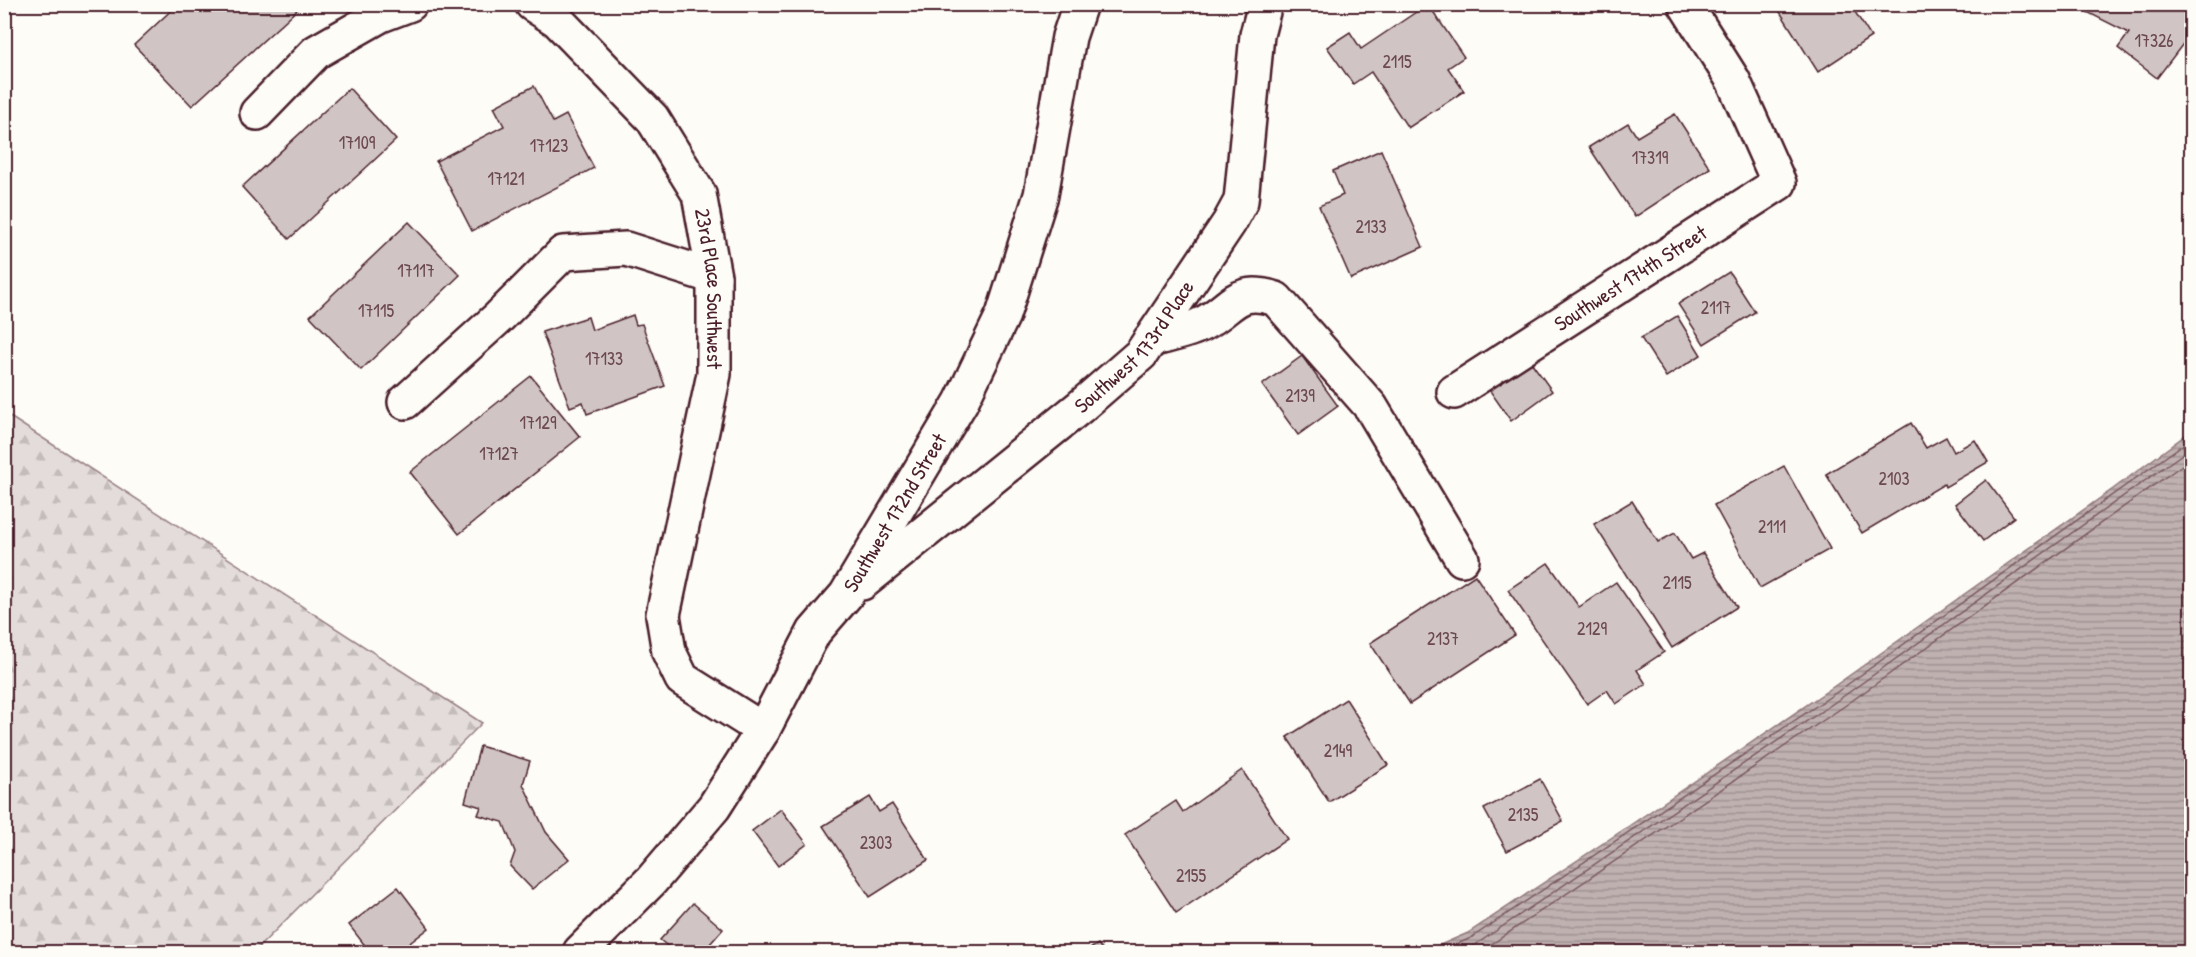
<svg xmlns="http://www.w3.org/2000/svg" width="2196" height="957" font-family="'Patrick Hand',sans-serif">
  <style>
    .forest { fill: url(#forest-firs); stroke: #967e82; stroke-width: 1.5 }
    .water { fill: url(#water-rules); stroke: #91777b; stroke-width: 1.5 }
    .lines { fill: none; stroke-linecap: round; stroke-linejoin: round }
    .shore { stroke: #795961; stroke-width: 1.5 }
    .building { fill: #d0c5c4; stroke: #4a1f2b; stroke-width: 1.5 }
    .minor-casing { stroke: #4a1f2b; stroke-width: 38 }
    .minor { stroke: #fdfcf7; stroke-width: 33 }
    .labels { text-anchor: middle; stroke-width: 4.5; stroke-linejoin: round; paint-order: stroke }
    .number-label { font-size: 18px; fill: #6c4851 }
    .street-label { font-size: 21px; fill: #4a1f2b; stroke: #fdfcf7 }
  </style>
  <defs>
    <pattern id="forest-firs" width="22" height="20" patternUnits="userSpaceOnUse" patternTransform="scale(1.5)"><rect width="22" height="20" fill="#e3dcda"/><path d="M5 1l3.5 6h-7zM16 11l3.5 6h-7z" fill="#c4bcbb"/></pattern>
    <pattern id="water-rules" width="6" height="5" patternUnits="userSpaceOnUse" patternTransform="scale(1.5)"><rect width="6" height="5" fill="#c0b1b1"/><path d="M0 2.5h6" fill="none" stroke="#9e8f90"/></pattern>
  </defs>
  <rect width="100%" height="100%" fill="#fdfcf7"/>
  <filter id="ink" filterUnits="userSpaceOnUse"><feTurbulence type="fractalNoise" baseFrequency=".0167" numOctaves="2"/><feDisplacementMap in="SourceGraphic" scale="12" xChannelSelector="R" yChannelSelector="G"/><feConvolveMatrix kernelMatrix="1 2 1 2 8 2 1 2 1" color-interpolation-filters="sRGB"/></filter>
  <g filter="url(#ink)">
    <polygon class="forest" points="4,413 482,723 254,952 5,952"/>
    <polygon class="water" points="2191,431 2191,952 1424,952 1468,933 1623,830 1833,687 2113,489"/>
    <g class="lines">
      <g class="shore">
        <polyline points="1439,952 1471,938 1837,692 2192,438"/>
        <polyline points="1458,952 1475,945 1841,698 2192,447"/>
        <polyline points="1480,952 1846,705 2192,458"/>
      </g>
    </g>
    <g class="building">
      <polygon points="178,4 198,4 201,7 203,4 297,4 300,7 192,106 134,45"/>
      <polygon points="1428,4 1464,57 1448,68 1464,91 1408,128 1371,72 1353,84 1327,47 1350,32 1361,49"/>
      <polygon points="1775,4 1850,4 1871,37 1818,72"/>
      <polygon points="2088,4 2192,4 2192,32 2157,78 2118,48 2129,33 2085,11"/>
      <polygon points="534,86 553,122 566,115 594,168 472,231 436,161 504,126 494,107"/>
      <polygon points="349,88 396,140 289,239 242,187"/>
      <polygon points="1675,114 1710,168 1635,217 1589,147 1628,123 1637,137"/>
      <polygon points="1381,150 1423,247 1351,279 1319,206 1343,195 1333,171"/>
      <polygon points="409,222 460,275 361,370 310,316"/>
      <polygon points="1729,272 1755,312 1704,344 1678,304"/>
      <polygon points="633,315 636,325 642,324 665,386 587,414 583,402 570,407 542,332 588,317 592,330"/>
      <polygon points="1677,316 1701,355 1666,377 1641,338"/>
      <polygon points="1302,356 1338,406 1298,435 1262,385"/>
      <polygon points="1529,359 1552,391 1511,421 1488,388"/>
      <polygon points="531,376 580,437 459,534 410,472"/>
      <polygon points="1911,423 1926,448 1946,437 1954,452 1975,440 1988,462 1945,487 1944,484 1862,533 1826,474"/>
      <polygon points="1784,466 1830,549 1760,588 1714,505"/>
      <polygon points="1986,480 2014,517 1983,541 1955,504"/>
      <polygon points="1632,501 1658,542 1675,533 1691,559 1703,553 1737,607 1672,648 1594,524"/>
      <polygon points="1548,563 1579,607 1616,582 1664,652 1637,670 1646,684 1616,704 1607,690 1587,704 1508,590"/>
      <polygon points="1475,575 1515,635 1410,704 1370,643"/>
      <polygon points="1346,699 1388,765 1329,802 1287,737"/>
      <polygon points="480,746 530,761 523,784 546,832 569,859 532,889 510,866 515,852 503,822 478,815 481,807 465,802"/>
      <polygon points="1242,770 1287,839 1176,913 1125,835 1176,801 1183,812"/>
      <polygon points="1540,779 1563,821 1507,851 1484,809"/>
      <polygon points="870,797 879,812 892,804 928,860 870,897 823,826"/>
      <polygon points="781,809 807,844 778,866 752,831"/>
      <polygon points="398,887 429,928 398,952 370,952 349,925"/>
      <polygon points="693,903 723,929 703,952 675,952 660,940"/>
      <polygon points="1098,944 1104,952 1085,952"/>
    </g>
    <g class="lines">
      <defs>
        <g id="minor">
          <path id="s1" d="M532,4l25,16 95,98 47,76 15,83v97l-51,241 6,37 13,27 81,51"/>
          <polyline points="257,113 316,52 381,15 410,4"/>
          <path d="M1150,340c17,-5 38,-8 54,-17 30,-16 32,-37 72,-24l95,108 91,152"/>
          <path id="s2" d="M1454,392l325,-209 -46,-103 -48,-76"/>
          <polyline points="405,402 499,317 563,253 626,249 714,277"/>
          <path id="s3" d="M862,583l218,-176 61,-53 88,-131 12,-22 16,-166 8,-31"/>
          <path id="s4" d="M580,952l71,-71 63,-74 49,-77 51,-98 32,-37 115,-193 42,-87 38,-120 28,-158 11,-33"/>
        </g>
      </defs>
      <use href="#minor" class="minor-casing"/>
      <use href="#minor" class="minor"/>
    </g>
  </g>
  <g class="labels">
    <g class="number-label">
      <text x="2154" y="47">17326</text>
      <text x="1397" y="68">2115</text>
      <text x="357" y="149">17109</text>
      <text x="549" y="152">17123</text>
      <text x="1650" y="164">17319</text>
      <text x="506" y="185">17121</text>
      <text x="1371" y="233">2133</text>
      <text x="416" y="277">17117</text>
      <text x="1716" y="314">2117</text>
      <text x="376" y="317">17115</text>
      <text x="604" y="365">17133</text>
      <text x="1300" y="402">2139</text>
      <text x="538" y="429">17129</text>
      <text x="499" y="460">17127</text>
      <text x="1894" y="485">2103</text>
      <text x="1772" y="533">2111</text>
      <text x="1677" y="589">2115</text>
      <text x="1592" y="635">2129</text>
      <text x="1443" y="645">2137</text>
      <text x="1338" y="757">2149</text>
      <text x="1523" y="821">2135</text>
      <text x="876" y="849">2303</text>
      <text x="1191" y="882">2155</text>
    </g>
    <g class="street-label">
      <text dy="7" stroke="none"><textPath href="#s2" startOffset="210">Southwest 174th Street</textPath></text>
      <text dy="7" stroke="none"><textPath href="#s1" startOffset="351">23rd Place Southwest</textPath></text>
      <text dy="7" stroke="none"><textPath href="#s3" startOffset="362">Southwest 173rd Place</textPath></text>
      <text dy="7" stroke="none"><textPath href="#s4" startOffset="544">Southwest 172nd Street</textPath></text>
    </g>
  </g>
  <rect width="2196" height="957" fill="none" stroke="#fdfcf7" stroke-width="24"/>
  <rect x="12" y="12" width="2172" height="933" fill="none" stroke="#4a1f2b" stroke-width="2" filter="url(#ink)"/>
</svg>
